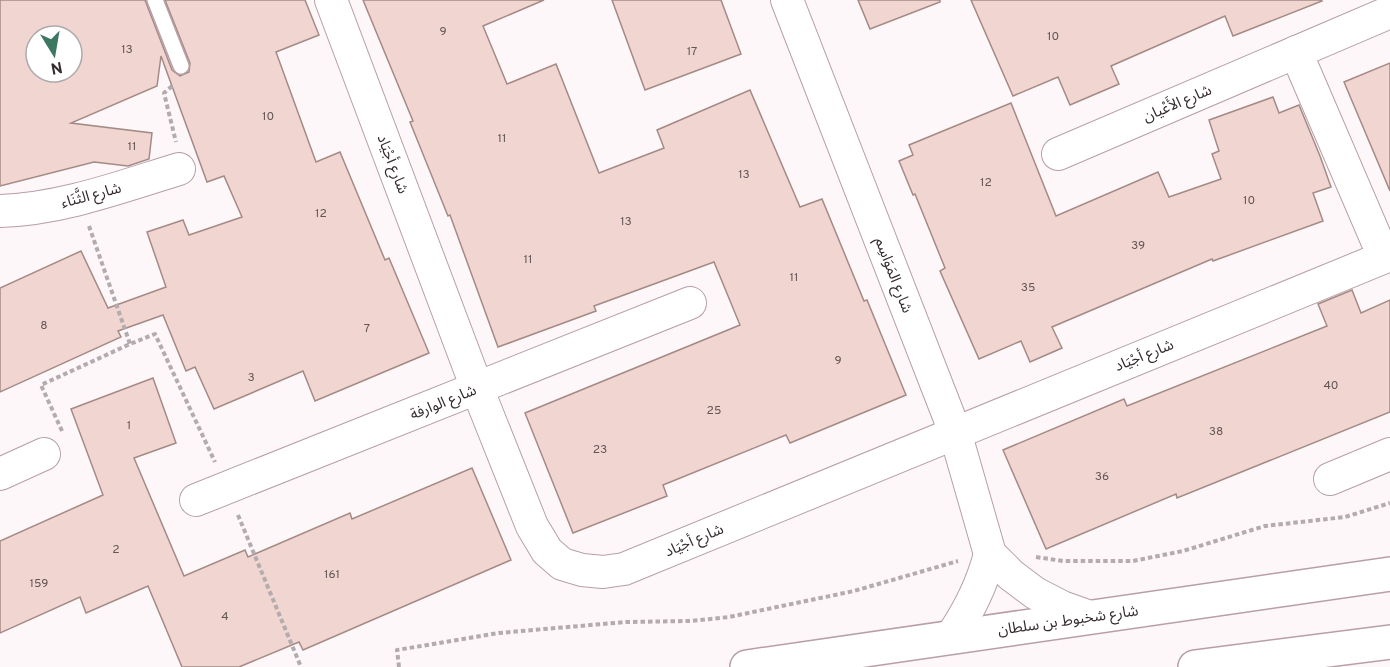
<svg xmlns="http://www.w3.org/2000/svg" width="1390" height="667" font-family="Overpass,'Noto Sans Arabic',sans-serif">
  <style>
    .building { fill: #f1d5d0; stroke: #a48a85; stroke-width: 1.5; fill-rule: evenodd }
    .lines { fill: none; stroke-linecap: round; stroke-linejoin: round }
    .service-casing { stroke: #b89fa7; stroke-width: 18 }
    .minor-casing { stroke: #b89fa7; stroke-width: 34 }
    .primary-casing { stroke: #b89fa7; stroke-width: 36 }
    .path { stroke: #b3abad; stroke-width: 4; stroke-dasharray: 4.5 3; stroke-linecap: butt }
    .service { stroke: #fff; stroke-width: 15 }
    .minor { stroke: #fff; stroke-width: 32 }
    .primary { stroke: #fff; stroke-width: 33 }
    .labels { text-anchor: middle; stroke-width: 6; stroke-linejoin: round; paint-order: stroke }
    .number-label { font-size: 12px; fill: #645656 }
    .street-label { font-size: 15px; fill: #352b2e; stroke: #fff }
  </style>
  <rect width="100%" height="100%" fill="#fdf7f9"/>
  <g class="building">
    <path d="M0,0h145l27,70 8,6 9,-4 1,-9 -25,-63h140l14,35 -43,17 40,110 24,-10 45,108 4,-2 40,95 -114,48 -12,-30 -89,38 -19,-42 -9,4 -23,-56 -45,16 3,6 -121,55v-104l81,-37 27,57 58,-21 -19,-55 36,-12 6,15 53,-18 -18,-41 -17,6 -46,-126 -4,30 -86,37 81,10 -3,26 -21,7 -34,-4 -94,24zM36,36h36v36h-36z"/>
    <polygon points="363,0 544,0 483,26 507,84 556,64 599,173 664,148 657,130 750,90 800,207 822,199 864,301 867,300 906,395 790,443 786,435 663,485 667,496 573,533 525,413 740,325 714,262 594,306 596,311 498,347 450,215 448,216 410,122 413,121"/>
    <polygon points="612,0 721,0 741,54 645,90"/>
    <polygon points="858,0 940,0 940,2 870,29"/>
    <polygon points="971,0 1321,0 1322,1 1233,36 1225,16 1111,66 1119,84 1070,105 1058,77 1013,96"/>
    <polygon points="1390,63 1390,191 1344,82"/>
    <polygon points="1273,97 1279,113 1299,105 1320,156 1331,187 1313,193 1323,221 1213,261 1212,259 1052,327 1062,348 1030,362 1021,341 979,359 940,271 945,268 915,194 913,195 899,161 913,155 909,145 1011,103 1056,216 1158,172 1169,197 1221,179 1212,154 1219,151 1209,120"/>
    <polygon points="1352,290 1361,313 1390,300 1390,412 1177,498 1176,494 1046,549 1003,450 1124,399 1127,406 1327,326 1318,304"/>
    <polygon points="153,378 176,443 134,458 184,576 245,550 248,557 350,513 352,519 472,468 511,560 303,650 299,642 239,667 182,667 148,586 86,613 80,597 0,633 0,541 103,495 71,409"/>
  </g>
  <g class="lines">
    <defs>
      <polyline id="service" points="155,0 181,66"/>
      <g id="minor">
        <polyline points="331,0 477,388 532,526 547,551 562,564 582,570 603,572 624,569 1390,255"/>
        <polyline points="787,0 955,432 990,554 1011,575 1035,593 1062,607 1090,617"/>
        <polyline points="1296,52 1384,257"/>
        <polyline points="1058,154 1390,12"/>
        <path d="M0,211c62,-2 120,-24 179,-42"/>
        <polyline points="0,474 44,454"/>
        <polyline points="1330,479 1390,454"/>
        <polyline points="196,500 690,303"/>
        <path d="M951,637c18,-26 31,-52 39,-83"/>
      </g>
      <g id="primary">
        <polyline points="747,667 1390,574"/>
        <polyline points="1195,667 1390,642"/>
      </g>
    </defs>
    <use href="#service" class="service-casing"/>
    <use href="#minor" class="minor-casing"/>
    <use href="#primary" class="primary-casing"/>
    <g class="path">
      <polyline points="172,86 164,93 176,142"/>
      <polyline points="89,226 130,344"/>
      <polyline points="62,431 41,385 130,344 155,334 215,462"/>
      <polyline points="238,515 301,667"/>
      <polyline points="1036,557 1063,561 1133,561 1183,551 1265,526 1345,517 1390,503"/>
      <polyline points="399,667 397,650 499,633 556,628 626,622 690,621 729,617 854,591 958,561"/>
    </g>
    <use href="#service" class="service"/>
    <use href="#minor" class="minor"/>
    <use href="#primary" class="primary"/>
  </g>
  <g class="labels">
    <g class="number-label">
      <text x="443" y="35">9</text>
      <text x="1053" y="40">10</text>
      <text x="127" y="53">13</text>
      <text x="692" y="55">17</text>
      <text x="268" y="120">10</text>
      <text x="502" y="142">11</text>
      <text x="132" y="150">11</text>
      <text x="744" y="178">13</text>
      <text x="986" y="186">12</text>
      <text x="1249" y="204">10</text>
      <text x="321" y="217">12</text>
      <text x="626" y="225">13</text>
      <text x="1138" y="249">39</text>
      <text x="528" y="263">11</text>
      <text x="794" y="281">11</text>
      <text x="1028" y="291">35</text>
      <text x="44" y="329">8</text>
      <text x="367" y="332">7</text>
      <text x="838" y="364">9</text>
      <text x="251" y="381">3</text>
      <text x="1331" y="389">40</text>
      <text x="714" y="414">25</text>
      <text x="129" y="429">1</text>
      <text x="1216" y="435">38</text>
      <text x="600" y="453">23</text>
      <text x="1102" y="480">36</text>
      <text x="116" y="553">2</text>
      <text x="332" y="578">161</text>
      <text x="39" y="587">159</text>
      <text x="225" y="620">4</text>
    </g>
    <g class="street-label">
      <text transform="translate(1177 103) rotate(-23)" y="5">شارع الأَعْيان</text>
      <text transform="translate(393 164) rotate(69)" y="5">شارع أجْيَاد</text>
      <text transform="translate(91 195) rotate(-15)" y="5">شارع الثَّنَاء</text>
      <text transform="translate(894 275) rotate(69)" y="5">شارع المَوَاسِم</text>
      <text transform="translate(1144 355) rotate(-22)" y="5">شارع أجْيَاد</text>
      <text transform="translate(443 402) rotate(-22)" y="5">شارع الوارفة</text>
      <text transform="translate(694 540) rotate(-23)" y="5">شارع أجْيَاد</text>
      <text transform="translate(1068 620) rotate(-8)" y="5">شارع شخبوط بن سلطان</text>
    </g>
  </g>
  <g transform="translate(54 54) rotate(169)"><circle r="28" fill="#ffffff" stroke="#aeaaab" stroke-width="1.5"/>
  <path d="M0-4.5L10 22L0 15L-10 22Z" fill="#3b7761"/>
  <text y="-9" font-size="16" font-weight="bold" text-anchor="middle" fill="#352b2e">N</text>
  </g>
</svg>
